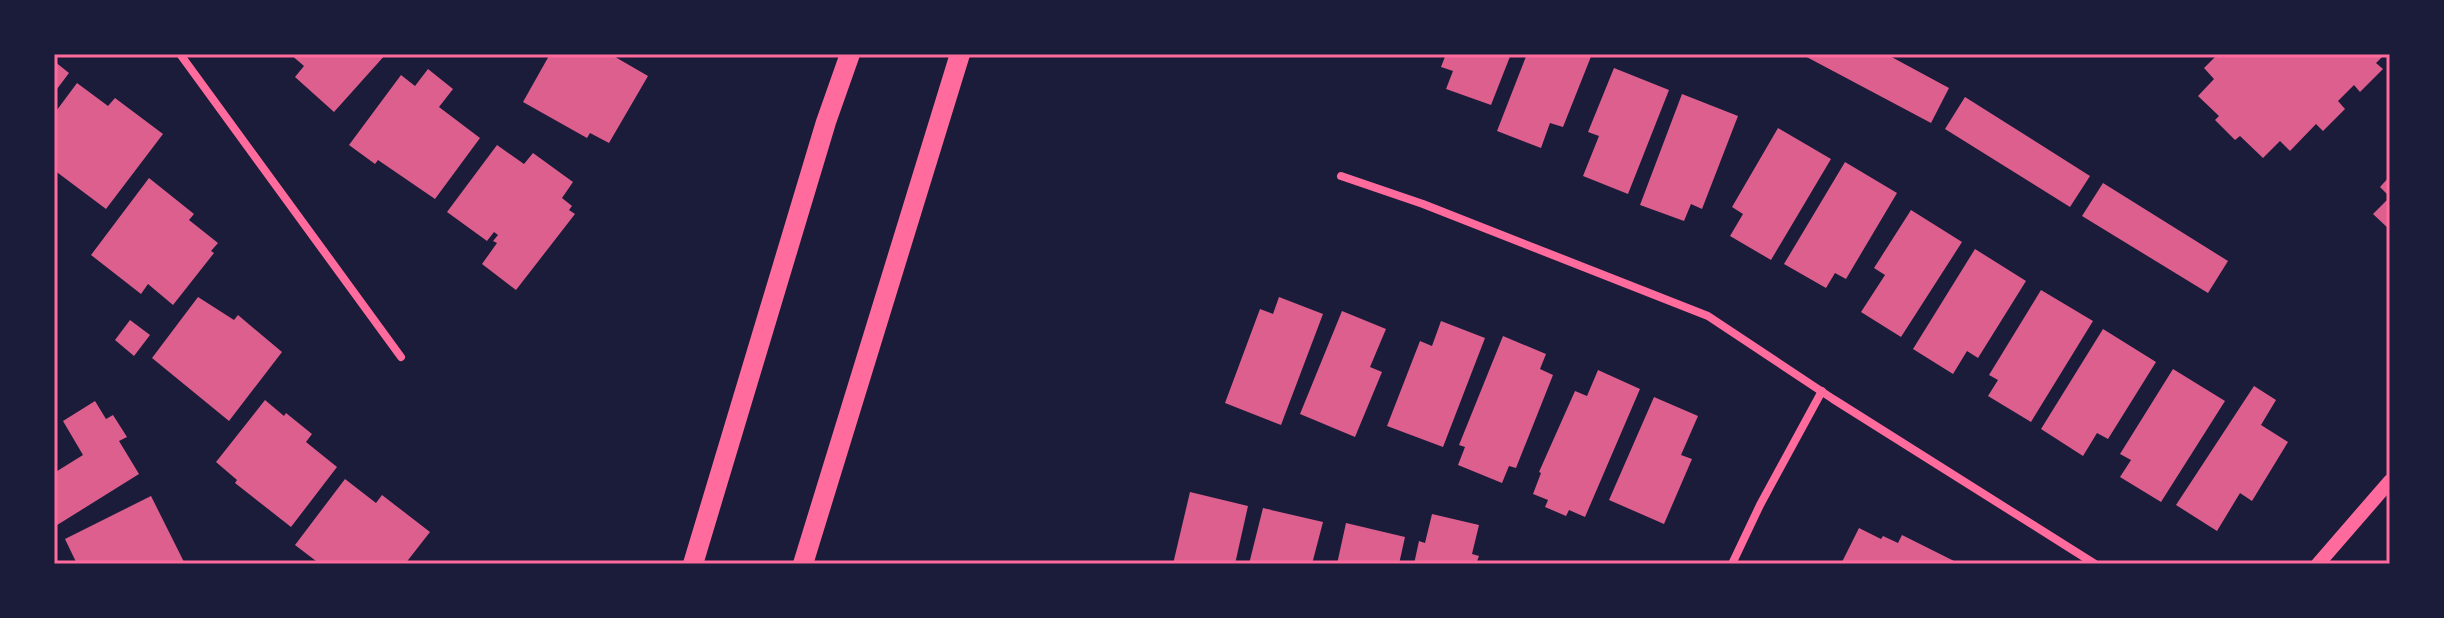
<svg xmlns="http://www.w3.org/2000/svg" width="2444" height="618" font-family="'Space Grotesk',sans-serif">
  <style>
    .building { fill: #dd5f8e }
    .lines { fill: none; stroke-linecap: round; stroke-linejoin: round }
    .minor { stroke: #ff6b9d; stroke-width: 8 }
    .tertiary { stroke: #ff6b9d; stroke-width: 14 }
    .primary { stroke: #ff6b9d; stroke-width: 20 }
    .neatline { fill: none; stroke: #ff6b9d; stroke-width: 3 }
  </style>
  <rect width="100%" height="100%" fill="#1b1b3a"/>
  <g class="building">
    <polygon points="290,54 386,54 334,112 295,77 304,66"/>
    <polygon points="550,54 610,54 648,76 609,143 590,133 587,138 523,102"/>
    <polygon points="1446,54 1511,54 1491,105 1446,89 1453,71 1441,67"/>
    <polygon points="1527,54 1592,54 1563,127 1550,123 1541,148 1497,131"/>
    <polygon points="1801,54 1886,54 1949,88 1931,123"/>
    <polygon points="2218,54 2385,54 2376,63 2383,69 2360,92 2354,85 2338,101 2345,109 2323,131 2316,124 2290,151 2280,141 2263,158 2240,136 2235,140 2215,120 2219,116 2198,96 2214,79 2204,68"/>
    <polygon points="54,61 69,73 54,93"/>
    <polygon points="1614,68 1669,90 1628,194 1583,176 1599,136 1588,132"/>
    <polygon points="428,69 453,89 439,107 480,138 435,199 378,160 375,164 349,145 401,75 415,86"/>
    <polygon points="77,83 108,106 115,98 163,134 106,209 54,170 54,114"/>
    <polygon points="1682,94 1738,116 1702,209 1691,204 1684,221 1640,205"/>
    <polygon points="1965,97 2090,176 2070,207 1945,129"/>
    <polygon points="1778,128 1831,159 1771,260 1730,236 1743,214 1732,207"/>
    <polygon points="497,145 524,164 533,153 573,182 562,198 572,206 569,210 575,214 516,290 482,264 497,243 493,241 498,235 494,232 487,241 447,212"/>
    <polygon points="1845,162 1897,193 1846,279 1835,273 1826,288 1784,264"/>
    <polygon points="2390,176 2390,230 2373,214 2390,197 2380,187"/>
    <polygon points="149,178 194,214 189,220 218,243 211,251 214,253 173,305 148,284 141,294 91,255"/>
    <polygon points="2103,183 2228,261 2208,293 2082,216"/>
    <polygon points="1911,210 1962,242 1901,337 1861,312 1885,275 1874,268"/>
    <polygon points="1975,249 2026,281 1978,358 1967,351 1953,374 1913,349"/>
    <polygon points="2041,290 2093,321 2031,422 1988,396 1998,380 1989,375"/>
    <polygon points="198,297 234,320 238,315 282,352 229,421 152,358"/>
    <polygon points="1279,297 1323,314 1281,425 1225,403 1260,309 1273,314"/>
    <polygon points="1342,311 1386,329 1370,367 1382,372 1355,437 1300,414"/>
    <polygon points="130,320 150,335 134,356 115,340"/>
    <polygon points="1441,321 1485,338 1443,447 1387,426 1420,341 1432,346"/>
    <polygon points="2103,329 2156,362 2108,439 2097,433 2083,456 2041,429"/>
    <polygon points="1503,336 1546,354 1540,369 1553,375 1516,468 1509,466 1502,483 1458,465 1465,447 1459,445"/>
    <polygon points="2173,369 2225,401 2161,502 2120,477 2131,460 2120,454"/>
    <polygon points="1598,370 1640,389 1585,517 1569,510 1566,516 1545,507 1548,500 1533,494 1541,473 1539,472 1575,391 1587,396"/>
    <polygon points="2254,386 2276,400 2261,425 2288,442 2252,501 2240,493 2217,531 2176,505"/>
    <polygon points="1654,397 1698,416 1681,455 1692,459 1664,524 1609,500"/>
    <polygon points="265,400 284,416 286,413 312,434 306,442 337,467 291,527 235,483 237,480 216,462"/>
    <polygon points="95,401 106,419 113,415 127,437 119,441 139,474 54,527 54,473 83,455 63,421"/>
    <polygon points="345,479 376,503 382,495 430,532 405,564 314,564 316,561 295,545"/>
    <polygon points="1190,492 1248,506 1235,564 1173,564"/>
    <polygon points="151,496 185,564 77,564 65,539"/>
    <polygon points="1263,508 1323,522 1312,564 1249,564"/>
    <polygon points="1432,514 1479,525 1472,554 1479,556 1476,564 1414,564 1419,541 1425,543"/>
    <polygon points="1346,523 1405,537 1399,564 1337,564"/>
    <polygon points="1859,528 1881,539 1883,536 1898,543 1902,535 1960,564 1841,564"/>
  </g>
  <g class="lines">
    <g class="minor">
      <polyline points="180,54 401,357"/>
      <polyline points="1341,176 1423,204 1708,316 1833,399 2095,564"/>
      <polyline points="1732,564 1760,505 1822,391"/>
    </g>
    <polyline class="tertiary" points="2318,564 2390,481"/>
    <g class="primary">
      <polyline points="693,564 826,122 850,54"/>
      <polyline points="803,564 960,54"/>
    </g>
  </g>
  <rect width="2444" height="618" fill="none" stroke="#1b1b3a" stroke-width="112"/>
  <rect x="56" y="56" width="2332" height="506" class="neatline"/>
</svg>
